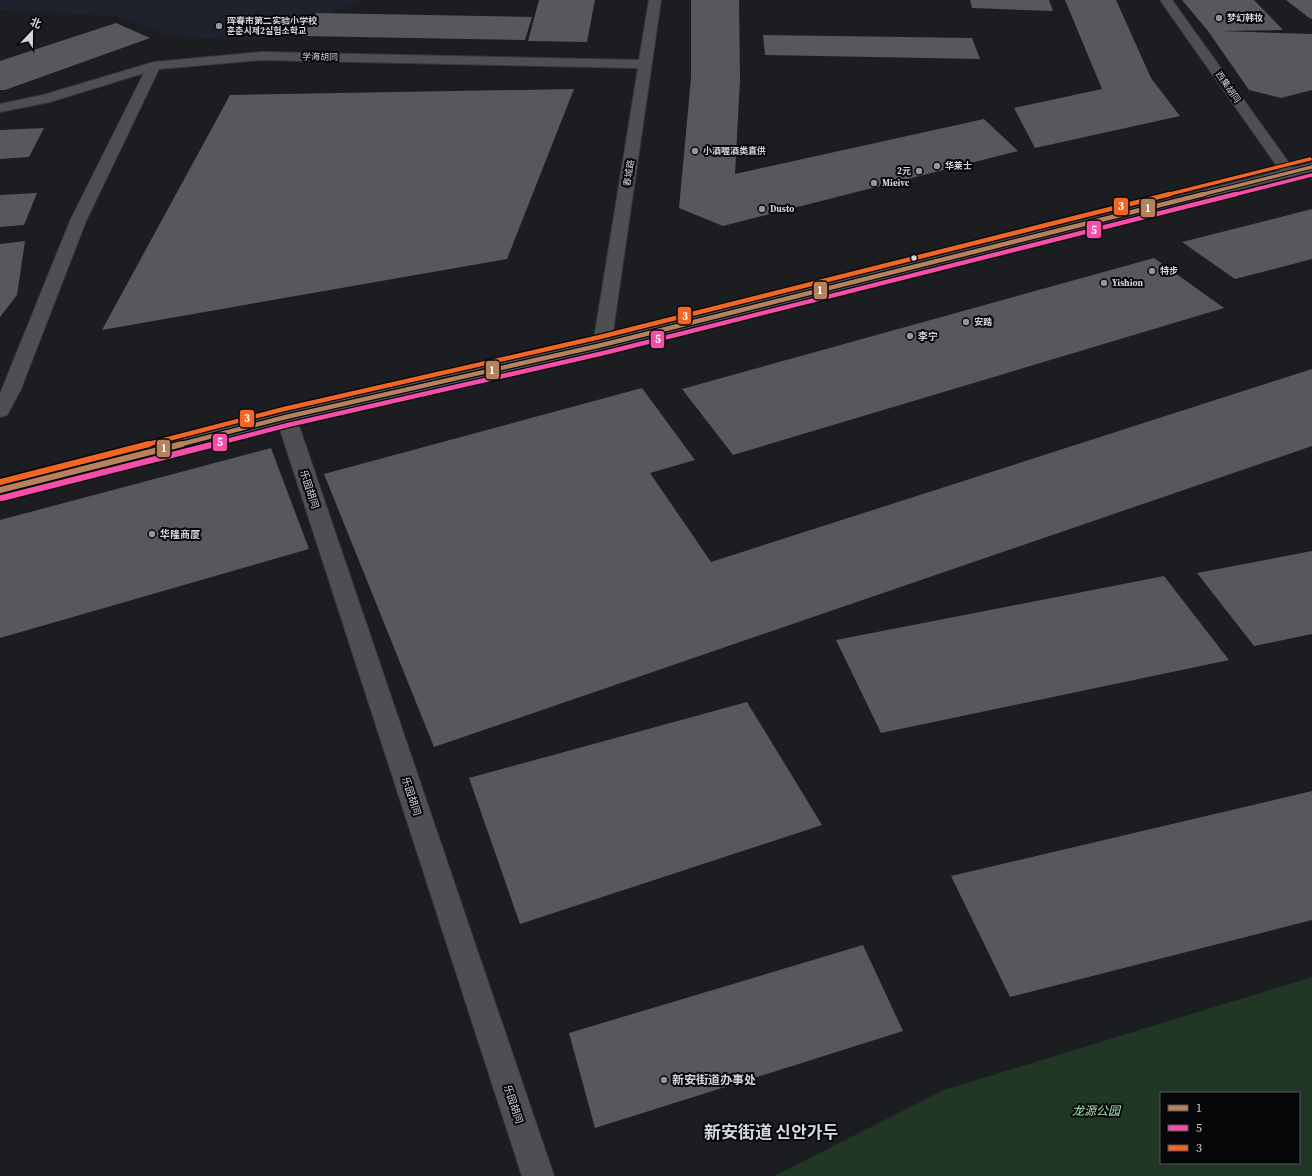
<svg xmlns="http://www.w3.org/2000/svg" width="1312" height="1176" font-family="'Source Serif 4','Noto Sans SC','Noto Sans KR',serif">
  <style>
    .built { fill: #1f212d }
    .green { fill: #1f3724; fill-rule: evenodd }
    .building { fill: #57585b }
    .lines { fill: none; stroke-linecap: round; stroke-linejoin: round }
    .minor-casing { stroke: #37383c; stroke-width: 2 }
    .major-casing { stroke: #37383c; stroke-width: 2 }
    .minor { fill: #4e4f53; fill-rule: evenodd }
    .major { fill: #56585f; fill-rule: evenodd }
    .bus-1-far2-casing { stroke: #060709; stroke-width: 5.5 }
    .bus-1-far1-casing { stroke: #060709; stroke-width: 7 }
    .bus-1-casing { stroke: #060709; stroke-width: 9 }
    .bus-2-far2-casing { stroke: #060709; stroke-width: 5.5 }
    .bus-2-far1-casing { stroke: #060709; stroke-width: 7 }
    .bus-2-casing { stroke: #060709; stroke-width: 9 }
    .bus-3-far2-casing { stroke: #060709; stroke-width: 5.5 }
    .bus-3-far1-casing { stroke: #060709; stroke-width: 7 }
    .bus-3-casing { stroke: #060709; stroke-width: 9 }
    .bus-1-far2 { stroke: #b6815c; stroke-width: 3.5 }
    .bus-1-far1 { stroke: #b6815c; stroke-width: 4.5 }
    .bus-1 { stroke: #b6815c; stroke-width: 6 }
    .bus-2-far2 { stroke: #f54da8; stroke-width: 3.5 }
    .bus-2-far1 { stroke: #f54da8; stroke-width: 4.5 }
    .bus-2 { stroke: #f54da8; stroke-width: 6 }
    .bus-3-far2 { stroke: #f26522; stroke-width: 3.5 }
    .bus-3-far1 { stroke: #f26522; stroke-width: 4.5 }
    .bus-3 { stroke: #f26522; stroke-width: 6 }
    .poi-dot { fill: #939599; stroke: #060709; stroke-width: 1.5 }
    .bus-dot { fill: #d3d5da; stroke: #060709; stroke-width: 1.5 }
    .labels { text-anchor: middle; stroke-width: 4; stroke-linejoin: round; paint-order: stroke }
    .far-poi-label { font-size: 9px; font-weight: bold; fill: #d3d5da; stroke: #060709; text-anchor: start }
    .far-street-label { font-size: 9px; fill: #d3d5da; stroke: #060709 }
    .poi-label { font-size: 10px; font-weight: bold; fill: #d3d5da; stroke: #060709; text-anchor: start }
    .street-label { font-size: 10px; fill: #d3d5da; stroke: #060709 }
    .near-poi-label { font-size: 12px; font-weight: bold; fill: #d3d5da; stroke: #060709; text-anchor: start }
    .near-park-label { font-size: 12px; font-style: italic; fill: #a6e6b2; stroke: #060709 }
    .near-district-label { font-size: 17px; font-weight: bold; fill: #d6d9e3; stroke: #060709 }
    .line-badge { stroke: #060709; stroke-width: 1.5 }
    .badge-label { font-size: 11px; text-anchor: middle; font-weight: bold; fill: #fff }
  </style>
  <rect width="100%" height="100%" fill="#1c1d21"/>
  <polygon class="built" points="0,0 362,0 256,41 169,36 115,16 0,10"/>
  <path class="green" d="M1312,977v199h-538l170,-86zM1161,1093h138v70h-138z"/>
  <g class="building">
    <polygon points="539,0 595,0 587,42 528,41"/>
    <polygon points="691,0 739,0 740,80 735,174 984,119 1018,151 723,226 679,208 691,78"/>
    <polygon points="970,0 1049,0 1053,11 972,8"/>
    <polygon points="1065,0 1116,0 1151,78 1180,116 1035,148 1014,108 1102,89"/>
    <polygon points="1182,0 1254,0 1283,30 1220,31 1312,34 1312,90 1281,98 1249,90 1208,31"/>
    <polygon points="1286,0 1312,0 1312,19 1308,17"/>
    <polygon points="316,13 532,17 525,40 302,36"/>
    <polygon points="116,23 150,38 5,90 0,90 0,61"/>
    <polygon points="763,35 972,38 980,59 765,55"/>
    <polygon points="574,89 507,259 102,330 230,95"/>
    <polygon points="44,128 29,157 0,159 0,130"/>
    <polygon points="37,193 24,225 0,227 0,195"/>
    <polygon points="1312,209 1312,259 1235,279 1182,242"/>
    <polygon points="25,241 17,295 0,317 0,244"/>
    <polygon points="1154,258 1224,308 733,455 682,389"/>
    <polygon points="1312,369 1312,446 434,747 324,474 642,388 695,460 650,473 711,562"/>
    <polygon points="271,448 309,549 0,638 0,520"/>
    <polygon points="1312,551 1312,634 1254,646 1197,573"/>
    <polygon points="1164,576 1229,660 881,733 836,640"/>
    <polygon points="747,702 822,825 520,924 469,778"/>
    <polygon points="1312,791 1312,920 1010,997 951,876"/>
    <polygon points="863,945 903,1031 595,1128 569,1033"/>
  </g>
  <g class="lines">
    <defs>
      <g id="minor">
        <polygon points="649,0 661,0 611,345 608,349 602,350 596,349 593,345 638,68 262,60 159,69 86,221 21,389 7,415 0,417 0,394 70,221 144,73 50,102 0,112 0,104 43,95 154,62 262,52 639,60"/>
        <polygon points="1160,0 1172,0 1294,170 1296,173 1294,176 1289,177 1284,176"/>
        <polygon points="286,411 293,413 296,417 554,1176 522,1176 276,417 279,413"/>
      </g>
      <polygon id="major" points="1312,163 1312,171 602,350 286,423 0,497 0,483 286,411 602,340"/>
    </defs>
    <use href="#minor" class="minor-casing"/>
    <use href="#major" class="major-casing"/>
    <use href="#minor" class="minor"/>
    <use href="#major" class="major"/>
    <defs>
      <polyline id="bus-1-far2" points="1200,195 1312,167"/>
      <polyline id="bus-1-far1" points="178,445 286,417 602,345 1204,194"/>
      <polyline id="bus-1" points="0,490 182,444"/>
      <polyline id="bus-2-far2" points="1233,195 1312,175"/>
      <polyline id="bus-2-far1" points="211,445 288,425 604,353 1236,194"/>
      <polyline id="bus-2" points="2,498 215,444"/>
      <polyline id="bus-3-far2" points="1166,195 1310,159"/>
      <polyline id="bus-3-far1" points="145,445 284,409 600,337 1170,194"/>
      <polyline id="bus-3" points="0,482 149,444"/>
    </defs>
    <use href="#bus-1-far2" class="bus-1-far2-casing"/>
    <use href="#bus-1-far1" class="bus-1-far1-casing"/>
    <use href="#bus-1" class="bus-1-casing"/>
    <use href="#bus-2-far2" class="bus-2-far2-casing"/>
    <use href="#bus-2-far1" class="bus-2-far1-casing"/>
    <use href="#bus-2" class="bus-2-casing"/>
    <use href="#bus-3-far2" class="bus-3-far2-casing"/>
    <use href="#bus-3-far1" class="bus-3-far1-casing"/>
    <use href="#bus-3" class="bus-3-casing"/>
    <use href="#bus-1-far2" class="bus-1-far2"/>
    <use href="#bus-1-far1" class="bus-1-far1"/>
    <use href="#bus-1" class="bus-1"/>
    <use href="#bus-2-far2" class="bus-2-far2"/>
    <use href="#bus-2-far1" class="bus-2-far1"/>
    <use href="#bus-2" class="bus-2"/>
    <use href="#bus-3-far2" class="bus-3-far2"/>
    <use href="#bus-3-far1" class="bus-3-far1"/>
    <use href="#bus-3" class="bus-3"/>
  </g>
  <g class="poi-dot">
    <circle cx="1219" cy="18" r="4"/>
    <circle cx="219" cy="26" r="4"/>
    <circle cx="695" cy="151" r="4"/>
    <circle cx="937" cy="166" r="4"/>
    <circle cx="919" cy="171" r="4"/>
    <circle cx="874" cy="183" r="4"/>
    <circle cx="762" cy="209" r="4"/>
    <circle cx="1152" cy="271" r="4"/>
    <circle cx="1104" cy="283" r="4"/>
    <circle cx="966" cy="322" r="4"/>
    <circle cx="910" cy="336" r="4"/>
    <circle cx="152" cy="534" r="4"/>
    <circle cx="664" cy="1080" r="4"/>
  </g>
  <circle class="bus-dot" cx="914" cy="258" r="3.5"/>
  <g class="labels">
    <g class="far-poi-label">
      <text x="1227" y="21">梦幻韩妆</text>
      <text x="227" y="24">珲春市第二实验小学校<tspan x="227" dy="10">훈춘시제2실험소학교</tspan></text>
      <text x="703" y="154">小酒喔酒类直供</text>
      <text x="945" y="169">华莱士</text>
      <text x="911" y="174" text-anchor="end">2元</text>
      <text x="882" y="186">Mieivc</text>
      <text x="770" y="212">Dusto</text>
      <text x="1160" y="274">特步</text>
      <text x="1112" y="286">Yishion</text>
      <text x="974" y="325">安踏</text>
    </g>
    <g class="far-street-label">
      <text transform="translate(320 57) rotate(1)" y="3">学海胡同</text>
      <text transform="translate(1228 87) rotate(55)" y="3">西集胡同</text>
      <text transform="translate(629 173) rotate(-81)" y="3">春城路</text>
    </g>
    <g class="poi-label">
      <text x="918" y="340">李宁</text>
      <text x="160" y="538">华隆商厦</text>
    </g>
    <g class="street-label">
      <text transform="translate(310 489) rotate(72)" y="4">乐园胡同</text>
      <text transform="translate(412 796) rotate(72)" y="4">乐园胡同</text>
      <text transform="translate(514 1104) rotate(72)" y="4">乐园胡同</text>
    </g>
    <g class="near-poi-label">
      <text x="672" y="1084">新安街道办事处</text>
    </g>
    <g class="near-park-label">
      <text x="1096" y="1115">龙源公园</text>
    </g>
    <g class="near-district-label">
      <text x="771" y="1138">新安街道 신안가두</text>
    </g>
  </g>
  <g class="line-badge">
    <rect x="1113" y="197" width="16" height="19" rx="4" fill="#f26522"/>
    <rect x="1140" y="198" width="16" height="20" rx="4" fill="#b6815c"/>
    <rect x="1086" y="220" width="16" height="19" rx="4" fill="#f54da8"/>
    <rect x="813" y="281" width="15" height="19" rx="4" fill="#b6815c"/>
    <rect x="677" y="306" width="15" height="19" rx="4" fill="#f26522"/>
    <rect x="650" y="330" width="15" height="19" rx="4" fill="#f54da8"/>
    <rect x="485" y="360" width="15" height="20" rx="4" fill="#b6815c"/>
    <rect x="239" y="409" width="16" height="19" rx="4" fill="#f26522"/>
    <rect x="212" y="433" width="16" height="19" rx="4" fill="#f54da8"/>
    <rect x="156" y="439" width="15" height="19" rx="4" fill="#b6815c"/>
  </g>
  <g class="badge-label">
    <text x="1121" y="210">3</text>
    <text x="1148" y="212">1</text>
    <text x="1094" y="234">5</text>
    <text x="820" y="294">1</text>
    <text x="685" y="320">3</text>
    <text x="658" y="343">5</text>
    <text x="492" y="374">1</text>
    <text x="247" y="422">3</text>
    <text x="220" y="446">5</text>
    <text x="164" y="452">1</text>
  </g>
  <rect x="1160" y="1092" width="140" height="72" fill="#060709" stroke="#58595d"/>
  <rect x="1168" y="1105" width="20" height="6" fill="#b6815c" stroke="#58595d"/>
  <text x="1196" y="1112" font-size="12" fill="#d3d5da">1</text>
  <rect x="1168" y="1125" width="20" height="6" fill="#f54da8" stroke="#58595d"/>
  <text x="1196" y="1132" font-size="12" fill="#d3d5da">5</text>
  <rect x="1168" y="1145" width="20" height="6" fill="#f26522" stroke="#58595d"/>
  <text x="1196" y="1152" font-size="12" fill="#d3d5da">3</text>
  <g transform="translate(32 32) rotate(22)" stroke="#060709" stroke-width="3" paint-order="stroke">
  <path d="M0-3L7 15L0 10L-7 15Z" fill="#d3d5da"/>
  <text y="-6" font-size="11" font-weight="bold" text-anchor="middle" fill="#d3d5da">北</text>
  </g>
</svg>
